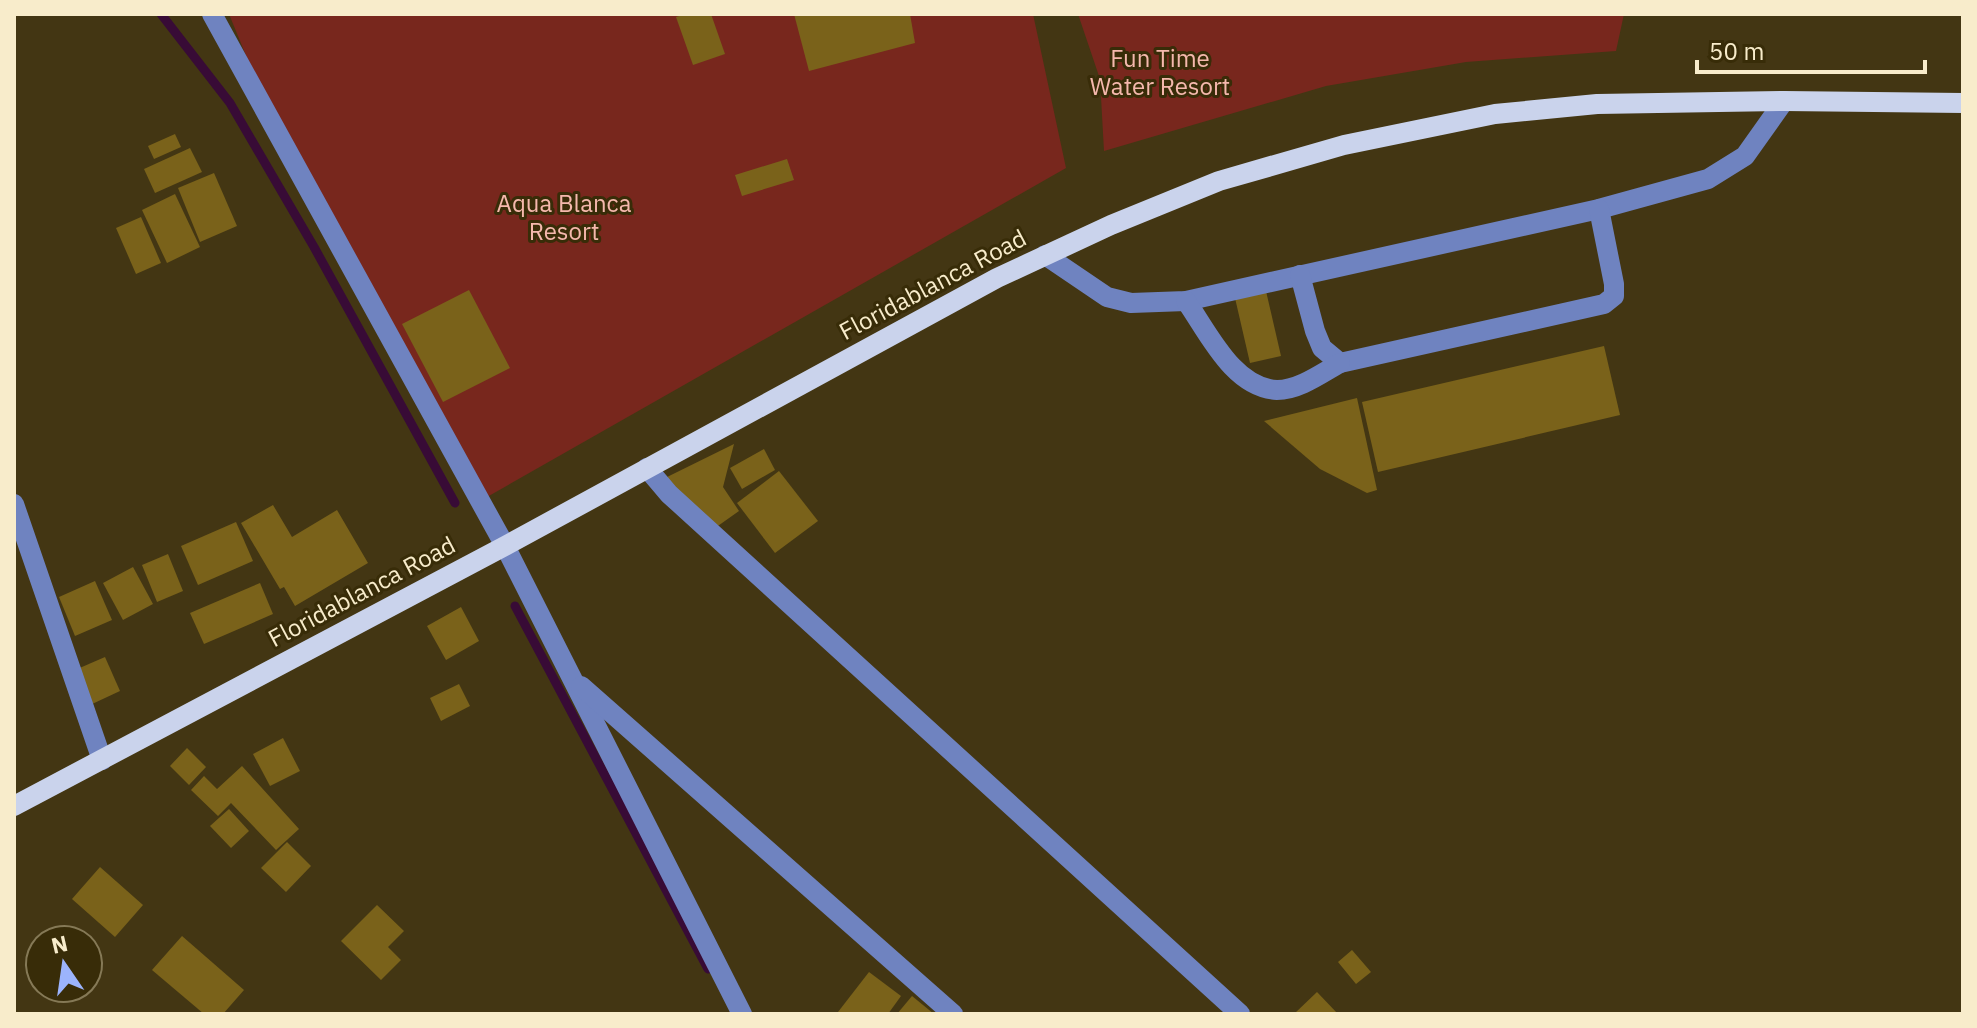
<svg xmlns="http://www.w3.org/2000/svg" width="1977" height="1028" font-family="'IBM Plex Sans',sans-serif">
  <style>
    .green { fill: #78271d }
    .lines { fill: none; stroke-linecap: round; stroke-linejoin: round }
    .stream { stroke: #380b36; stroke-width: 9 }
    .building { fill: #7a621a }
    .minor { stroke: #6f83c0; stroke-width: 20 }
    .major { stroke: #cad3ec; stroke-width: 20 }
    .labels { text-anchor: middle; stroke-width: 6; stroke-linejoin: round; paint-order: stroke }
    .park-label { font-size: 24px; fill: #f5b8ad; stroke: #382c08 }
    .street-label { font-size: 24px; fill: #f8eccb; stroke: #382c08 }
  </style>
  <rect width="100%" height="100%" fill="#433613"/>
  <g class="green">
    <polygon points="229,14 1033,14 1066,168 487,497 258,85"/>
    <polygon points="1078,14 1624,14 1616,51 1466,62 1326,86 1104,151 1100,79"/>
  </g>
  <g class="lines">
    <g class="stream">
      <polyline points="161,14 230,103 314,247 455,503"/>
      <polyline points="515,606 708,969"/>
    </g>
  </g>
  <g class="building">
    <polygon points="685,14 711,14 725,54 693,65 676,17"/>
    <polygon points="794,14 910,14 915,43 809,71"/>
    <polygon points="175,134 181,147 154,159 148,146"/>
    <polygon points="190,148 202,172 155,193 144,169"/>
    <polygon points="787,159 794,180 742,196 735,175"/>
    <polygon points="214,173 237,226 200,242 178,188"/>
    <polygon points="175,194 200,247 167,263 142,210"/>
    <polygon points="141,217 161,263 136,274 116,228"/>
    <polygon points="469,290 510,368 443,402 402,324"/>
    <polygon points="1266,291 1281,356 1250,363 1235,298"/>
    <polygon points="1604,346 1620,415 1378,472 1362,402"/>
    <polygon points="1357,398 1377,490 1367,493 1320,469 1264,421"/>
    <polygon points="734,444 723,487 739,511 715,528 665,478"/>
    <polygon points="764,449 775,470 742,489 730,468"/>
    <polygon points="779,471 818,521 775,553 737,503"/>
    <polygon points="273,505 292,537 337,510 368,563 295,606 284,587 280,589 241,523"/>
    <polygon points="236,522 253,561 198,585 181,546"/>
    <polygon points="168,554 183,591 157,602 142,565"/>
    <polygon points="133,567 153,604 123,620 103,583"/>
    <polygon points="95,581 112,620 75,636 59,597"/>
    <polygon points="260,583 273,614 204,644 190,613"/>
    <polygon points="461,607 479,641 446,660 427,626"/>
    <polygon points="105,657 120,691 90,705 75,670"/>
    <polygon points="459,684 470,706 441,721 430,698"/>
    <polygon points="283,738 300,771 270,786 253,754"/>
    <polygon points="187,748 206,767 189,785 170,766"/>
    <polygon points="242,766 299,829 276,850 231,803 218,816 191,790 204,776 217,789"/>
    <polygon points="229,809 249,831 231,848 210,826"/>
    <polygon points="287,842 311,866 286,892 261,868"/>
    <polygon points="100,867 143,905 115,937 72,899"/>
    <polygon points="377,905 404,931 388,947 401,960 381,980 341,941"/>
    <polygon points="182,936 244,990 223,1014 204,1014 152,970"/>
    <polygon points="1352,950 1371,972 1356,984 1338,962"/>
    <polygon points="869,972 901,996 888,1014 841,1014 838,1012"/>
    <polygon points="1317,992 1338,1014 1294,1014"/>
    <polygon points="912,996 934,1014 897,1014"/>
  </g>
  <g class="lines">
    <g class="minor">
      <polyline points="212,14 505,546 742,1014"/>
      <polyline points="1045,255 1107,297 1131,303 1186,301 1599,209 1708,179 1745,156 1784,101"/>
      <polyline points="1300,275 1315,331 1322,348 1340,363 1604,304 1614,296 1614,284 1599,209"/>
      <path d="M1186,301c22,31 47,87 91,89 22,0 45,-17 63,-27"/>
      <polyline points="647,468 669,494 1240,1014"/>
      <polyline points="14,504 102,760"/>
      <polyline points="581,686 953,1014"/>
    </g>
    <polyline class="major" points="14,806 505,546 997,278 1111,225 1219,181 1344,145 1495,114 1597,104 1784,101 1963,103"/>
  </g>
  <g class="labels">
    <g class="park-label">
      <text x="1160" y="67">Fun Time<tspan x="1160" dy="28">Water Resort</tspan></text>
      <text x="564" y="212">Aqua Blanca<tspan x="564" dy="28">Resort</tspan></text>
    </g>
    <g class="street-label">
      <text transform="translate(933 285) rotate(-28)" y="8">Floridablanca Road</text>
      <text transform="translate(362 592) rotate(-28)" y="8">Floridablanca Road</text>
    </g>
  </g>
  <rect width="1977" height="1028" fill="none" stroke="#f8eccb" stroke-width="32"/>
  <g transform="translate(64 964) rotate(347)"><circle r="38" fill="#382c08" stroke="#857956" stroke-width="2"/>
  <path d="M0-6L14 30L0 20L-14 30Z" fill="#9cb4fd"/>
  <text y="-12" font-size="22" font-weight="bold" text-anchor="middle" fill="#f8eccb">N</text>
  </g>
  <path d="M1697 60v12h228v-12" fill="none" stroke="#f8eccb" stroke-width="4"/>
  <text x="1709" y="60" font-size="24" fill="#f8eccb" stroke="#382c08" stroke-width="6" paint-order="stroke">50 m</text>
</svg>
